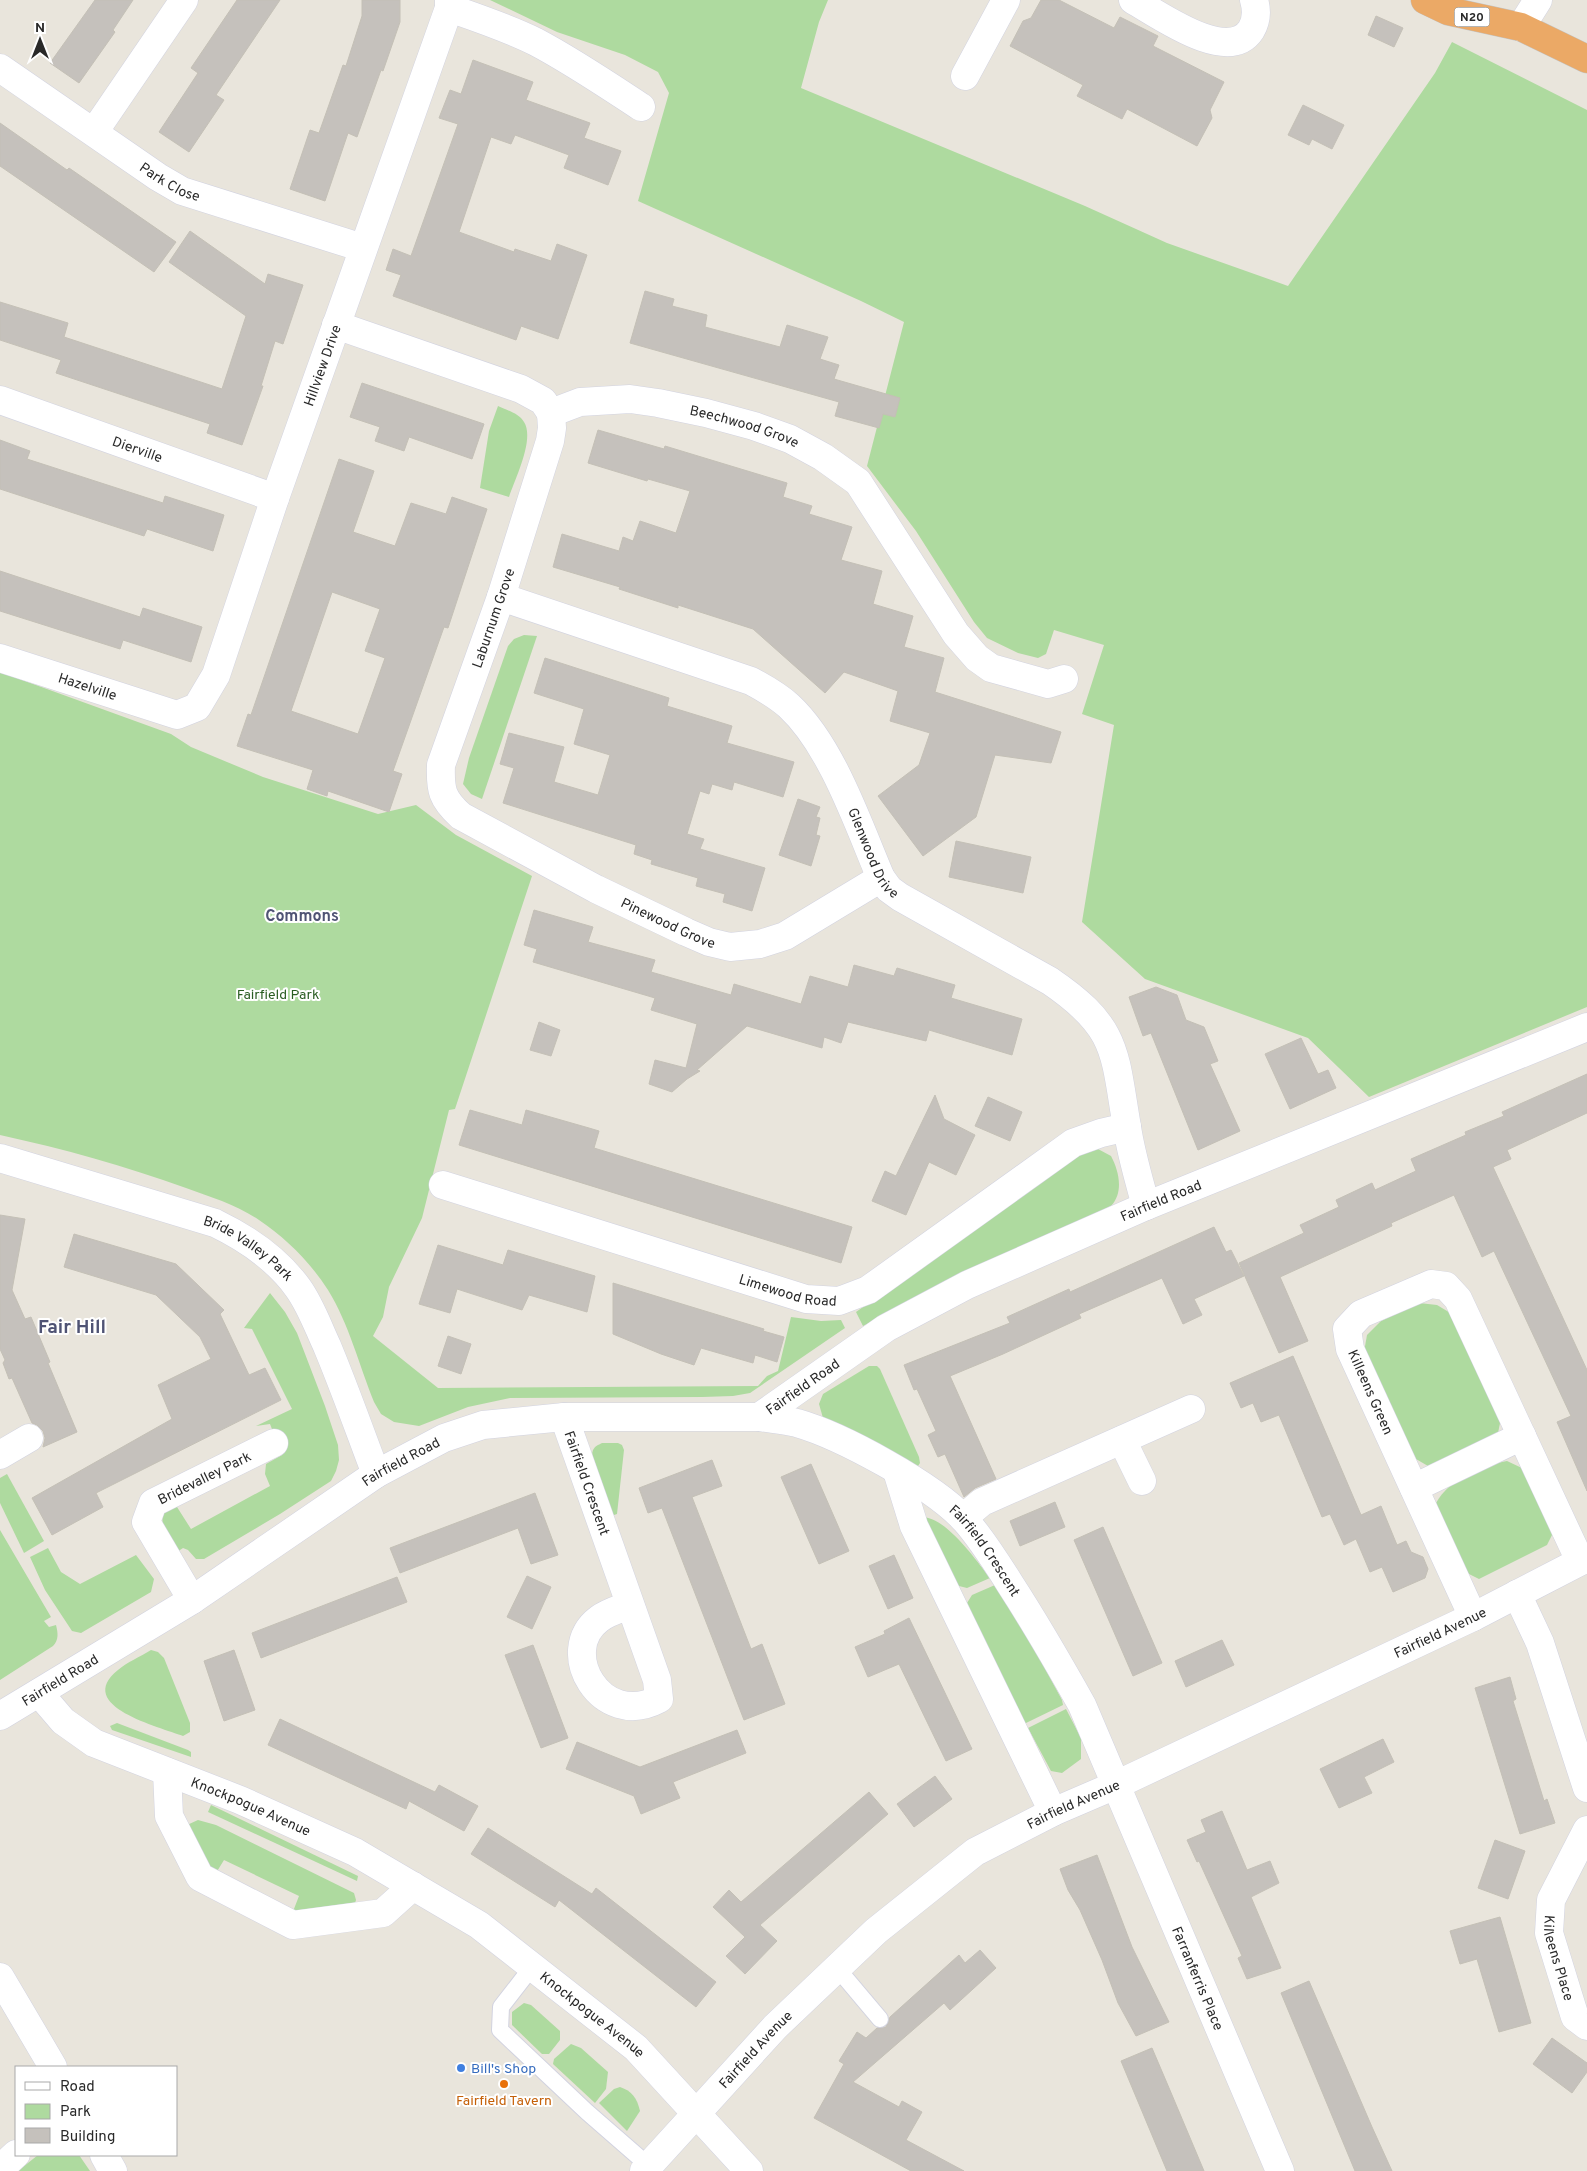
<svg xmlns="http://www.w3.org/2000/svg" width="1587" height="2171" font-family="Overpass,sans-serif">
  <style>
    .green { fill: #aeda9f }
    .building { fill: #c5c1bc; stroke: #c4c0b6; fill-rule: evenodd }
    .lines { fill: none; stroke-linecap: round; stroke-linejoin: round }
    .lane-casing { stroke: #d2d3e0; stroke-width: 18 }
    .street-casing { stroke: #d2d3e0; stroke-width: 29 }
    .secondary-casing { stroke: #d2d3e0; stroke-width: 29 }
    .highway-casing { stroke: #c3c3c3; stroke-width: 29 }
    .lane { stroke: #fff; stroke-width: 16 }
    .street { stroke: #fff; stroke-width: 28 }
    .secondary { stroke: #fff; stroke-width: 28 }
    .highway { stroke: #eba966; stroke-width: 28 }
    .shop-dot { fill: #3f7fe0; stroke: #fff; stroke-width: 2 }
    .food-dot { fill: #e8710a; stroke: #fff; stroke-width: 2 }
    .labels { text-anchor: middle; stroke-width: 4; stroke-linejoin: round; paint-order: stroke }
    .shield { fill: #fff; stroke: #696969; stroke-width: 1 }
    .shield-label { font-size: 12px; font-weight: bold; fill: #292929 }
    .street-label { font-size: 14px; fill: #292929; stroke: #fff }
    .park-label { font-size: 14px; fill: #2a5d22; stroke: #fff }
    .shop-label { font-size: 14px; fill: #366cbe; stroke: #fff; text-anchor: start }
    .food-label { font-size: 14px; fill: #c56008; stroke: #fff }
    .quarter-label { font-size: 16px; font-weight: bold; fill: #4f5374; stroke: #fff }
    .district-label { font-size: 19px; font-weight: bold; fill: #4f5374; stroke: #fff }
  </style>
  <rect width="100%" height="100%" fill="#e9e5dc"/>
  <g class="green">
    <polygon points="490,0 828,0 819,22 801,88 1085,206 1167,243 1288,286 1435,73 1452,42 1587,110 1587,1007 1369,1097 1308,1038 1145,979 1082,922 1114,725 1082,714 1104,645 1054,630 1046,654 1038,658 1018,653 987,638 974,622 916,531 867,466 904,322 861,301 638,201 669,93 658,72 625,55 557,32"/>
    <path d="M498,406c8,4 21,7 26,16 11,17 -9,57 -15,75l-29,-9 9,-57z"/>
    <polygon points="524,635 537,636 482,799 471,794 463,784 469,758 508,646 514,639"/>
    <path d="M0,672l171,62 20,13 72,30 115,37 38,-9 40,30 76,41 -77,233 -6,1 -27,108 -33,69 -6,30 -10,19 65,52 320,-2 9,-10 11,-5 13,-54 30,4 20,-1 4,8 -95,65 -17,3 -31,1 -192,1 -42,9 -49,19 -25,-4 -13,-8 -7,-12c-15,-37 -25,-78 -46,-112 -18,-28 -42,-52 -69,-70 -22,-15 -48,-23 -73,-32 -61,-22 -122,-39 -186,-53z"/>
    <path d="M1098,1149l13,7c8,15 13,36 0,50l-180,85 -68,35 -7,-14 224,-158z"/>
    <polygon points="270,1293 285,1312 297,1333 325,1406 338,1445 339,1460 336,1471 331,1481 280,1514 204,1559 196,1559 188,1550 183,1548 177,1552 163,1528 162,1513 171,1507 177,1507 191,1529 270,1486 265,1474 266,1464 282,1455 270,1424 256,1426 292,1409 252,1329 244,1328"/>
    <polygon points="1419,1303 1437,1305 1452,1314 1501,1418 1498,1433 1428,1466 1416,1459 1364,1352 1367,1335 1381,1321"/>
    <polygon points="869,1366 877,1366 880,1369 919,1457 920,1463 918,1466 913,1466 823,1418 819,1404 823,1394"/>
    <path d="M602,1443h16l4,2 2,5 -7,64 -3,1 -4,-2c-4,-13 -22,-52 -17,-63 2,-4 5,-5 9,-7z"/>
    <path d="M1507,1461l17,8 30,62 -7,14 -68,34 -14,-7 -29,-69c13,-24 45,-37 71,-42z"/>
    <polygon points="7,1474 44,1541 24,1553 0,1503 0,1478"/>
    <path d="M922,1517c24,0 54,43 68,61l-23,10 -12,-3z"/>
    <path d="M0,1530l51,87 -7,4 5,6 7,-2c2,8 3,15 -3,21l-53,34z"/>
    <polygon points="48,1548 61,1572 80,1584 136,1555 154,1579 151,1592 81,1633 72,1631 45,1590 30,1557"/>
    <polygon points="995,1585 1020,1622 1062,1700 1063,1705 1026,1723 1019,1722 967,1603 972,1595"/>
    <path d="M151,1650l7,2 6,6 26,65v9l-7,4c-23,-9 -110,-30 -65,-66 9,-8 22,-13 33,-20z"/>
    <polygon points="1066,1709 1081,1738 1081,1759 1062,1773 1051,1771 1028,1728"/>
    <polygon points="117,1723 188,1750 191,1752 191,1757 112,1730 110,1726"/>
    <polygon points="211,1805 358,1876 357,1881 208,1812"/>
    <polygon points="198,1820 216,1825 354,1893 356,1900 353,1909 292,1914 299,1896 224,1860 216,1873 212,1873 187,1825"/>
    <polygon points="524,2003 531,2005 560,2031 560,2040 549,2054 542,2054 512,2025 512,2012"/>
    <polygon points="571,2044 581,2048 608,2072 606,2089 595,2103 553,2064 554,2059"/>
    <path d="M620,2087c12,4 17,11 20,24l-13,20 -28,-28 15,-14z"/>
    <polygon points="38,2155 79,2155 90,2171 18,2171"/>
  </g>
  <g class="building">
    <polygon points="95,0 133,0 113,30 115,32 79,83 50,63"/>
    <polygon points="237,0 280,0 216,95 224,100 189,152 159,132 198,73 191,68"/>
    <polygon points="362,0 400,0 400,22 383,71 381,70 357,137 348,133 325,201 290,189 310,130 319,133 343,65 346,66 362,16"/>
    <polygon points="1041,0 1059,0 1114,28 1120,17 1158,36 1153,46 1224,82 1210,110 1212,118 1197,146 1127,109 1122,119 1077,96 1083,85 1010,46 1023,21 1031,18"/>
    <polygon points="1376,16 1403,28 1394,47 1368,35"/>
    <polygon points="473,60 533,82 526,100 590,123 584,138 621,151 608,185 564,168 569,155 515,135 511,144 491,137 459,232 514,252 515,249 551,261 557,244 587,255 558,339 521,326 516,340 393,296 401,275 386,270 393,249 411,256 458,124 439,118 450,90 461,94"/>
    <polygon points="1303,105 1344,125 1332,149 1312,139 1309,145 1288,135"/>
    <polygon points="0,123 67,170 69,168 176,242 154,272 0,166"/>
    <polygon points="190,231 265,284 268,274 303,285 283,344 275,341 261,386 263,386 242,445 207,433 210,424 56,373 61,360 0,340 0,302 68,323 64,337 222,389 246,316 169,262"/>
    <polygon points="645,291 674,299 672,306 707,315 705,327 780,347 787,325 828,337 820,359 839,365 834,379 900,398 895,417 883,414 879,428 835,416 839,402 630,343"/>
    <polygon points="362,383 484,424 472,459 409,437 404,451 375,441 380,427 350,417"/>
    <polygon points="598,430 664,449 665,446 787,483 783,497 812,506 809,514 852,527 841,560 882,571 873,604 913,616 904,647 944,658 935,692 1061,732 1051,763 995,755 976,817 923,856 878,796 919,765 930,733 890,721 898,691 844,672 825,693 753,629 678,605 678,608 619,589 620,587 553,567 562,534 619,551 623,537 633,541 640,521 676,533 690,491 648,479 647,481 588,463"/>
    <polygon points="0,440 30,451 27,459 163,503 165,496 224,515 213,551 147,529 144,536 0,489"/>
    <path d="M339,459l35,12 -21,61 42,14 16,-43 35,11 6,-17 35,12 -39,119 -4,-1 -51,144 9,3 -13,38 -61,-21 -1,5 -20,-7 6,-19 -76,-24 11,-32 3,1zM332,592l48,17 -15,42 20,7 -27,76 -67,-23z"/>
    <polygon points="0,571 140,617 143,608 202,627 191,662 123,640 120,649 0,611"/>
    <polygon points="545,658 669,698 667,706 732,726 727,743 794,762 783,797 734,782 732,790 712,784 709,794 700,791 687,834 704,839 700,849 765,868 752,911 723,902 725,894 696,886 698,878 651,864 652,860 634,854 636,845 503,803 514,768 500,764 509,733 564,747 554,782 598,795 610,755 574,744 584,709 534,693"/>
    <polygon points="798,799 820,807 816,817 820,818 816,835 820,836 811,866 779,855"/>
    <polygon points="956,841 1031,857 1023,893 949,877"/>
    <polygon points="534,910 593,927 588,942 655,960 651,972 731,995 734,984 801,1004 810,976 848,987 854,965 894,976 897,968 955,985 951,998 1022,1019 1012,1055 929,1030 926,1041 848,1022 841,1043 824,1037 822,1048 747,1026 697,1070 700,1071 687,1079 672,1092 649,1084 655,1060 686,1068 697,1024 651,1010 655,998 533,962 537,949 524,945"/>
    <polygon points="1156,987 1177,995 1186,1020 1204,1027 1218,1061 1210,1064 1240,1131 1198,1150 1151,1033 1143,1036 1129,997"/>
    <polygon points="539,1022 560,1030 551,1056 530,1050"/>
    <polygon points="1301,1038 1318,1074 1328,1070 1336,1088 1290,1109 1265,1054"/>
    <polygon points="1587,1074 1587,1113 1507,1150 1511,1159 1493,1167 1587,1370 1587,1491 1557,1422 1571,1416 1494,1251 1482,1257 1454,1195 1391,1223 1392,1226 1280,1277 1308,1341 1279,1353 1239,1263 1304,1233 1300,1225 1339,1207 1336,1200 1372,1183 1375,1190 1416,1171 1411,1159 1466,1135 1465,1132 1504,1116 1502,1112"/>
    <polygon points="935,1095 944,1119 975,1135 956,1175 929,1162 906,1215 872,1201 885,1171 896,1176"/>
    <polygon points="988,1097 1022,1112 1010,1141 975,1126"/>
    <polygon points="470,1110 522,1125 526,1110 589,1128 599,1131 594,1148 852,1227 841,1263 459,1145"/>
    <polygon points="0,1215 25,1219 12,1290 25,1319 31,1317 50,1362 48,1363 77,1432 43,1447 45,1438 43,1431 37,1425 32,1423 12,1378 9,1379 3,1363 5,1360 0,1349"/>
    <polygon points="1214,1227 1226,1252 1231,1250 1244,1276 1194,1299 1202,1315 1183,1324 1162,1278 1079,1314 1081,1318 1003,1354 950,1376 996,1479 975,1488 964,1497 945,1454 938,1457 928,1435 936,1431 917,1389 914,1390 904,1365 1010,1323 1007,1317 1069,1289 1070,1292"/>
    <polygon points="74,1234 176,1264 224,1310 220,1314 249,1375 265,1368 281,1400 96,1493 103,1507 52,1535 32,1498 172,1419 158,1385 211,1359 200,1337 156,1295 64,1267"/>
    <polygon points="438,1245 503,1265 508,1250 595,1276 587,1312 529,1295 522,1310 457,1289 450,1313 419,1304"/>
    <polygon points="613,1283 764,1329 763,1331 784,1337 777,1362 755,1355 753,1363 701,1348 694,1365 661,1354 613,1334"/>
    <polygon points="448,1336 471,1344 461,1374 438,1366"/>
    <polygon points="1293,1356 1361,1515 1381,1506 1397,1545 1406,1541 1411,1552 1423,1557 1428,1569 1425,1578 1393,1592 1382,1567 1370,1572 1356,1539 1344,1545 1330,1514 1322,1517 1279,1415 1261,1422 1253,1403 1241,1408 1230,1383"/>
    <polygon points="712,1460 722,1486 692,1497 751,1649 762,1644 785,1704 744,1720 662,1508 648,1513 639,1488"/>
    <polygon points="811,1464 849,1551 819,1564 781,1477"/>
    <polygon points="535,1493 558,1555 531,1564 518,1528 400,1573 390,1548"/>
    <polygon points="1055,1502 1065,1527 1020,1546 1010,1521"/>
    <polygon points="1103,1527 1162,1663 1133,1676 1074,1540"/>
    <polygon points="894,1555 913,1598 888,1609 869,1566"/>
    <polygon points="527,1576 551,1587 532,1629 507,1617"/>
    <polygon points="397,1577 407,1602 261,1658 252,1633"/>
    <polygon points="909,1618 972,1749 946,1761 899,1664 868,1677 855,1647 885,1634 884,1631"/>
    <polygon points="1222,1640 1234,1665 1186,1687 1175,1661"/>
    <polygon points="533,1645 568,1738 541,1748 505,1655"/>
    <polygon points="234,1650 255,1710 224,1721 204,1661"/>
    <polygon points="1510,1677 1516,1699 1513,1701 1544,1801 1547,1799 1555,1823 1520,1834 1475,1688"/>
    <polygon points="280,1719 435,1792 439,1785 478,1806 464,1831 409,1801 406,1809 268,1745"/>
    <polygon points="737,1730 746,1753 673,1782 680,1798 641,1814 634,1796 566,1769 577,1742 640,1767"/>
    <polygon points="1383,1739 1394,1762 1364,1777 1372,1793 1339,1808 1320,1769"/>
    <polygon points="935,1776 952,1799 914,1827 897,1804"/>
    <polygon points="869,1792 888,1814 760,1925 777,1941 745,1974 726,1956 745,1937 713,1907 729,1890 741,1902"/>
    <polygon points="1222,1811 1247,1870 1270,1861 1279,1883 1251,1897 1281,1968 1247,1979 1238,1958 1242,1956 1199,1861 1197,1862 1187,1840 1206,1832 1201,1820"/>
    <polygon points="488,1828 592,1894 596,1888 716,1982 696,2007 559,1900 555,1907 471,1854"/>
    <polygon points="1495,1840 1525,1851 1508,1899 1478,1888"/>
    <polygon points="1097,1855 1132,1947 1169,2022 1136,2036 1118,2003 1102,1960 1080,1910 1068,1890 1060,1869"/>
    <polygon points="1500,1917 1531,2023 1499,2032 1477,1959 1460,1964 1450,1931"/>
    <polygon points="980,1950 996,1968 950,2010 944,2003 853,2082 899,2107 902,2101 922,2112 906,2140 964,2171 911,2171 814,2118 844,2064 839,2061 857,2032 866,2038 877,2028 886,2027 890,2017 959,1955 965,1963"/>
    <polygon points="1309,1981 1372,2127 1392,2171 1355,2171 1281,1993"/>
    <polygon points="1552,2038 1587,2063 1587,2072 1572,2093 1533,2064"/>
    <polygon points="1152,2048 1172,2095 1204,2171 1167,2171 1121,2061"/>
  </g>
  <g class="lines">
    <defs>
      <g id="lane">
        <polyline points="532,1967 501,2007 500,2030 587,2112 649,2166"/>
        <polyline points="837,1968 880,2019"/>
      </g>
      <g id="street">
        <path d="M1133,0c25,14 95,65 118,30 6,-10 6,-20 3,-30"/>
        <path d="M449,8c29,10 59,20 87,34 36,19 70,42 105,65"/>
        <path id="s1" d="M0,68l158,109 24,14 181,57"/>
        <polyline points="965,76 1006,0"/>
        <polyline points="94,132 184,0"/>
        <polyline points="336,325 521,389 543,401 551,413"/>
        <path id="s2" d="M0,400l275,98"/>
        <path id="s3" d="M551,413l1,15 -2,13 -49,156 -60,168c-1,25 1,34 20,51l135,73 90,43 23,10 21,5 30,-3 25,-8 96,-58"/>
        <path id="s4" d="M551,413l29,-11 50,-3 28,4 48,10 48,13 36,13 33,18 35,25 98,152 21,24 14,10 57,16 16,-5"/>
        <path id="s5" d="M501,597l250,84c13,7 27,15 38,25 43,40 69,118 92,172l8,11 11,8 150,84c69,47 64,71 77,146 4,27 12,53 19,79"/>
        <path id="s6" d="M0,658l177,57 20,-8 19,-32 59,-177 174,-490v-8"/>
        <path id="s7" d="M0,1158l215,65c31,15 63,37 83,65 13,18 20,39 29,58 18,43 33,86 49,128"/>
        <path id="s8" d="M443,1185l363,114 33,2 29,-11 205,-147 28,-10 26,-6"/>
        <path id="s9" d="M564,1417l93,263 2,19c-58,31 -103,-48 -60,-80 9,-7 21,-10 31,-14"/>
        <path id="s10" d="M759,1417c12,2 26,3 38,6 45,13 135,62 167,96 18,20 32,43 46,65 26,40 49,80 72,121l198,466"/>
        <polyline points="1122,1440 1142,1481"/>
        <polyline points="0,1455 29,1438"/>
        <polyline points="897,1471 914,1526 1053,1812"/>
        <polyline points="1414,1488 1522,1436"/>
        <polyline points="963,1518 982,1502 1191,1409"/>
        <polyline points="1517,1594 1540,1643 1587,1788"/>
        <path id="s11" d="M192,1600l-46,-78 7,-19 121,-60"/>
        <polyline points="1473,1617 1350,1349 1347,1329 1361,1314 1431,1284 1446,1286 1458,1299 1580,1561"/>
        <polyline points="167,1772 169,1816 200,1877 293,1925 383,1913 413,1886"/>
        <path id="s12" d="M1587,1830l-36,70 -2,33 26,84 12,9"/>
        <polyline points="0,1977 53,2067"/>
        <polyline points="104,2155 113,2171"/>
        <polyline points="0,2169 16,2154"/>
      </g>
      <g id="secondary">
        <polyline points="1521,27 1538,0"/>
        <path id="s13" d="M39,1693l24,28 31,22 146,57 115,52 124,73 157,123 113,123"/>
        <path id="s14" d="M0,1716l192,-116 184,-126 68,-36 39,-13 81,-8h195l127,-89 81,-43 179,-79 441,-179"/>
        <path id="s15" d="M644,2171l131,-144 101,-96 99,-79 78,-40 63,-27 357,-168 114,-59"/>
      </g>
      <polyline id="highway" points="1425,0 1448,11 1521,27 1587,59"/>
    </defs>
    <use href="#lane" class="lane-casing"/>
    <use href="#street" class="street-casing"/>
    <use href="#secondary" class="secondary-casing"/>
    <use href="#highway" class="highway-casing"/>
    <use href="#lane" class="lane"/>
    <use href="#street" class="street"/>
    <use href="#secondary" class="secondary"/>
    <use href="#highway" class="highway"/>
  </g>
  <circle class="shop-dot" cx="461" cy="2068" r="5"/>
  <circle class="food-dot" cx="504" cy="2084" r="5"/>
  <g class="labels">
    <rect class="shield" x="1454.5" y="7.5" width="35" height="19" rx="4"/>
    <g class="shield-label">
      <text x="1472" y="21">N20</text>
    </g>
    <g class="street-label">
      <text dy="5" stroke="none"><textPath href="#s1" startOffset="205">Park Close</textPath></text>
      <text dy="5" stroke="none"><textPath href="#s6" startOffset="572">Hillview Drive</textPath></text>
      <text dy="5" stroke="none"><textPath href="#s4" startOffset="199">Beechwood Grove</textPath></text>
      <text dy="5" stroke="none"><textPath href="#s2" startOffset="146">Dierville</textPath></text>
      <text transform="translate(493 618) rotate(-71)" y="5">Laburnum Grove</text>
      <text dy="5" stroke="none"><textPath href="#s6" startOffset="92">Hazelville</textPath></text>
      <text dy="5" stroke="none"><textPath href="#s5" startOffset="480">Glenwood Drive</textPath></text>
      <text dy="5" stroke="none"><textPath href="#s3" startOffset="661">Pinewood Grove</textPath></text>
      <text dy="5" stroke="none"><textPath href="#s14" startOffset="1300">Fairfield Road</textPath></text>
      <text dy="5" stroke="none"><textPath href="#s7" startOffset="266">Bride Valley Park</textPath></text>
      <text dy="5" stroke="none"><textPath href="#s8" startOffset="361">Limewood Road</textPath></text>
      <text dy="5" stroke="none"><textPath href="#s14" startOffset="895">Fairfield Road</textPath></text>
      <text transform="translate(1371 1392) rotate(66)" y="5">Killeens Green</text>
      <text dy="5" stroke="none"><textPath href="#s14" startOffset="475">Fairfield Road</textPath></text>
      <text dy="5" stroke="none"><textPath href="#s11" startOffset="168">Bridevalley Park</textPath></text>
      <text dy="5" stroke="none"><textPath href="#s9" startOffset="70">Fairfield Crescent</textPath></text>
      <text dy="5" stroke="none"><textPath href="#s10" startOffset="270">Fairfield Crescent</textPath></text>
      <text dy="5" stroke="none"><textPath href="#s15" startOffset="975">Fairfield Avenue</textPath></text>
      <text dy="5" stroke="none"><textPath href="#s14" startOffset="70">Fairfield Road</textPath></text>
      <text dy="5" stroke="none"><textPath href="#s15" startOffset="570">Fairfield Avenue</textPath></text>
      <text dy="5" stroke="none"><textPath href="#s13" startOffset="244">Knockpogue Avenue</textPath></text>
      <text dy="5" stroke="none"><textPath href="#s12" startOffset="138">Killeens Place</textPath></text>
      <text dy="5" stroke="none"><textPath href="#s10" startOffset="750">Farranferris Place</textPath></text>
      <text dy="5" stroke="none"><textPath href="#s13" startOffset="646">Knockpogue Avenue</textPath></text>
      <text dy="5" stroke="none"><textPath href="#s15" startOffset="165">Fairfield Avenue</textPath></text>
    </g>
    <g class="park-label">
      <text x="278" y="999">Fairfield Park</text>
    </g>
    <g class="shop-label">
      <text x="471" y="2073">Bill's Shop</text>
    </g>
    <g class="food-label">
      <text x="504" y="2105">Fairfield Tavern</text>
    </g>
    <g class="quarter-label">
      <text x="302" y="921">Commons</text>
    </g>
    <g class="district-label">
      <text x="72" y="1333">Fair Hill</text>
    </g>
  </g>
  <rect x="15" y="2066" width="162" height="90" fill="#ffffff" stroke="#a9a9a9"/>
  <rect x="25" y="2082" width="25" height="8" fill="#ffffff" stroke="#a9a9a9"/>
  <text x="60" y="2091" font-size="15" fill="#292929">Road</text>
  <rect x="25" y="2104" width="25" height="15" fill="#aeda9f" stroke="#a9a9a9"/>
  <text x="60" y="2116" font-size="15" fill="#292929">Park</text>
  <rect x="25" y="2128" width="25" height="15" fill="#c5c1bc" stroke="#a9a9a9"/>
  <text x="60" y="2141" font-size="15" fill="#292929">Building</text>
  <g transform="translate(40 40)" stroke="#ffffff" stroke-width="4" paint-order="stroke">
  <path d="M0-4L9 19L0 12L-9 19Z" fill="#292929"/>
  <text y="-8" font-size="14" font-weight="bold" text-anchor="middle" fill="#292929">N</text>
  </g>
</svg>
